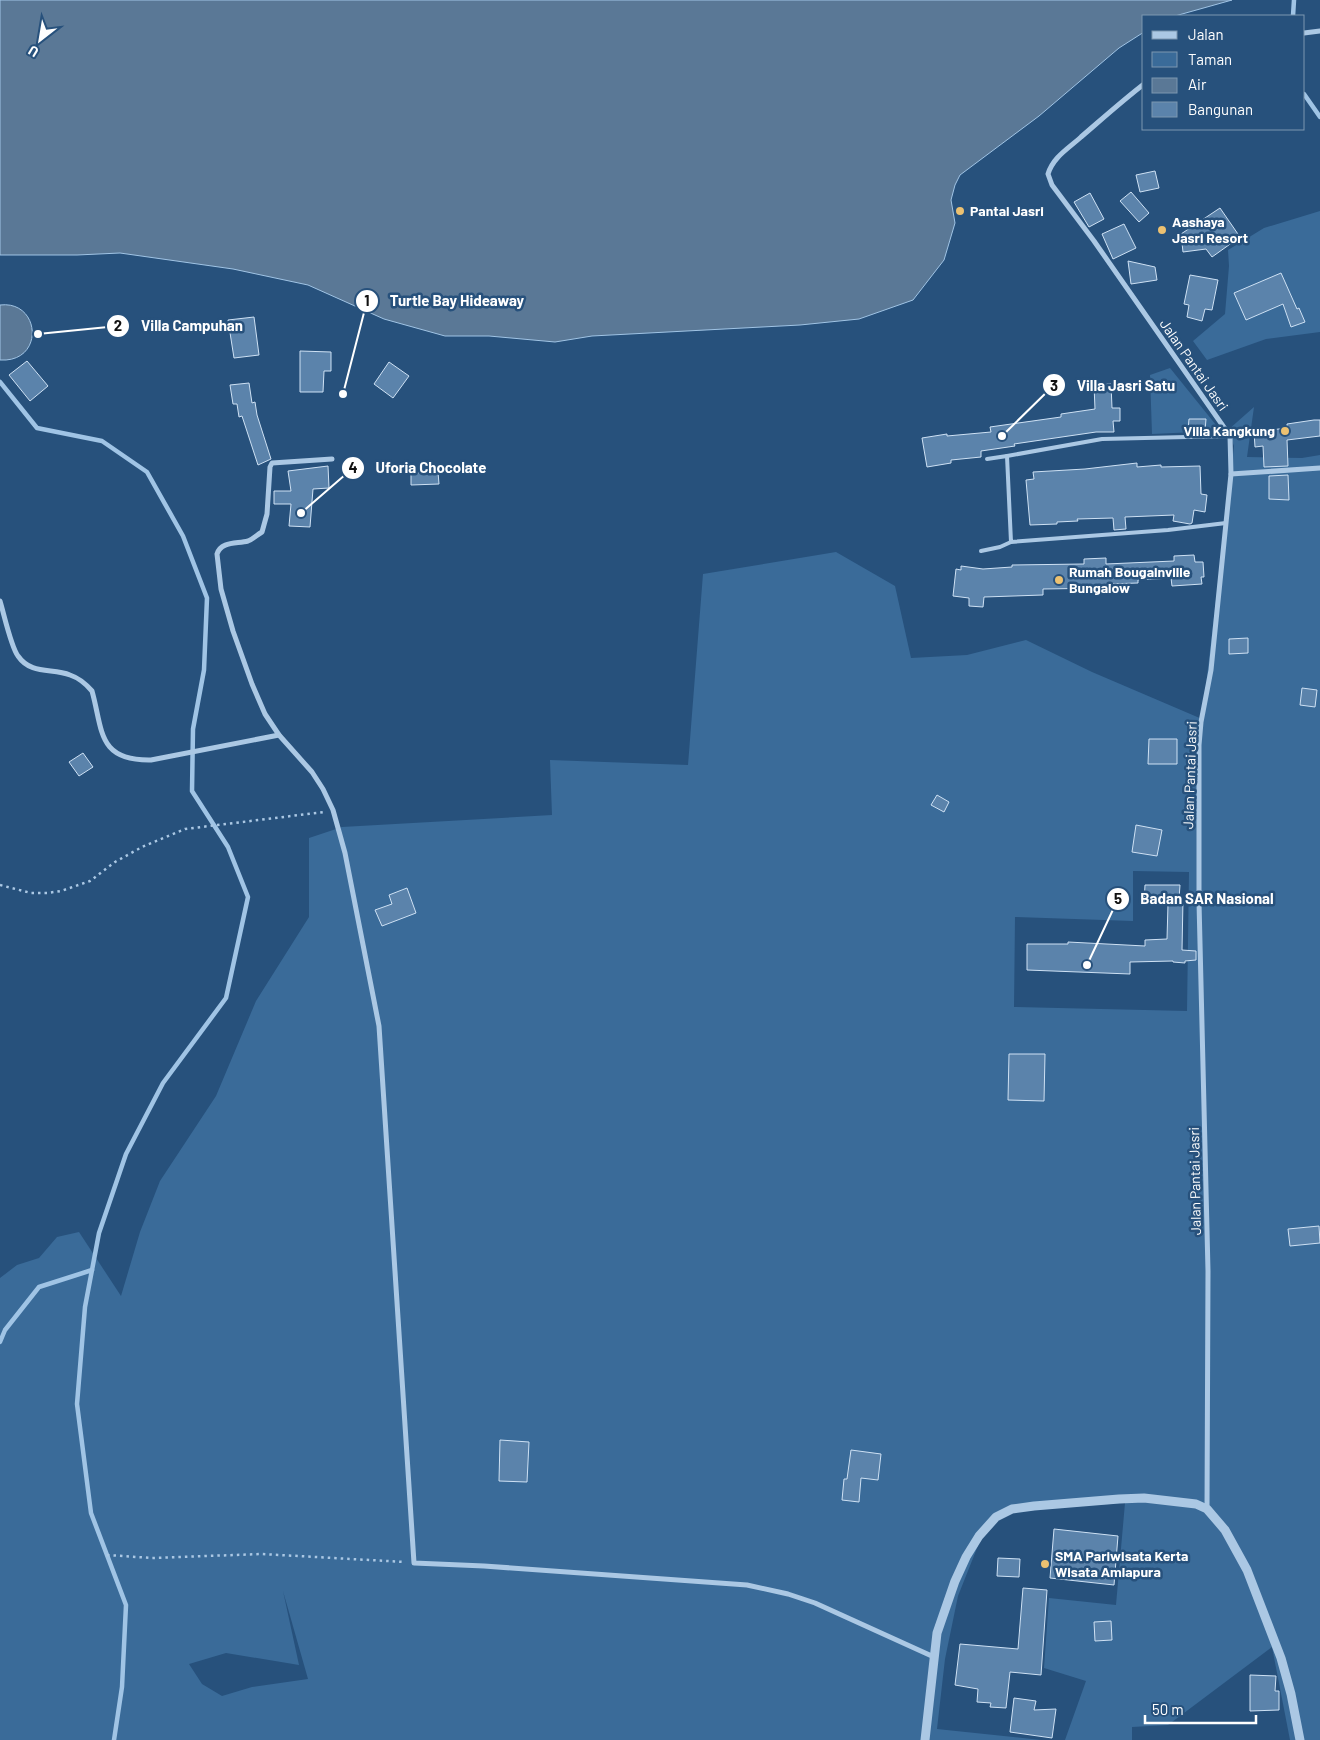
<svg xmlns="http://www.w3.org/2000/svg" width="1320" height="1740" font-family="Barlow,sans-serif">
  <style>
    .green { fill: #3a6b99; fill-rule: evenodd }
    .water { fill: #5a7896; stroke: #a0c4e5 }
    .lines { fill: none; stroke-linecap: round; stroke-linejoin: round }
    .stream { stroke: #a0c4e5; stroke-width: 4.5 }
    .building { fill: #5b83ab; stroke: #cee1f4 }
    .path { stroke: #abc8e4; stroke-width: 2.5; stroke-dasharray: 2.5 4; stroke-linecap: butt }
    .service { stroke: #abc8e4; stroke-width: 4 }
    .minor { stroke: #abc8e4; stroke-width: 5 }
    .tertiary { stroke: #abc8e4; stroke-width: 9 }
    .poi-dot { fill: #ecc171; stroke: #27517c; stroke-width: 2 }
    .labels { text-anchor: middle; stroke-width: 5; stroke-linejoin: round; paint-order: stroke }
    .poi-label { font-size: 14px; font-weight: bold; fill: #fff; stroke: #27517c; text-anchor: start }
    .street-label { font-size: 14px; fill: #fff; stroke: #27517c }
    .leader { fill: none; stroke: #fff; stroke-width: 2 }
    .callout-dot { fill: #fff; stroke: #27517c; stroke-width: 2 }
    .mark-label { font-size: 15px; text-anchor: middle; font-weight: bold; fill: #111 }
    .callout-label { font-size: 15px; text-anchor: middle; font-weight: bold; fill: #fff; stroke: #27517c; stroke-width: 5; stroke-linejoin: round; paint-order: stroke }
  </style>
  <rect width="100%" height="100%" fill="#27517c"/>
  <g class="green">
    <polygon points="1320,211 1320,332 1266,339 1207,360 1193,341 1225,314 1229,266 1228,250 1264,228"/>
    <polygon points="1170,368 1216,425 1217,431 1152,434 1150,375"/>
    <path d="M1254,407l-7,50 55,1 18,-3v1285h-30l-18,-93 -104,78 -36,2v13h-67l21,-59 -42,-13 5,-70 67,7 9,-102 -118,8 -24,22 -25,63 -13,63 -8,70 104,11h-1041v-462l17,-13 22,-7 18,-21 22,-5 42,64 19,-64 20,-51 56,-85 40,-95 53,-84v-79l33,-11 210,-12 -2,-55 138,5 15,-191 133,-22 59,34 16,72 56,-3 59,-15 66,32 110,47 32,-273 -6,-16zM1133,871l56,1 -2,139 -173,-4 1,-90 118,4zM283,1591l25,88 -56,8 -30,9 -20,-12 -13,-20 37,-11 73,12z"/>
  </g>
  <g class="water">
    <polygon points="0,0 1232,0 1175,16 1144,16 1144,32 1119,48 1039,116 960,175 955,185 951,200 955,223 944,260 913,300 859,319 800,325 592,336 555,342 489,336 445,336 384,319 308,285 233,269 120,253 77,255 0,255"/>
    <path d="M0,305c41,-5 45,58 0,55z"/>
  </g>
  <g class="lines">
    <g class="stream">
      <polyline points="1293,16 1294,0"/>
      <polyline points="1304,94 1320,117"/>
      <polyline points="0,382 37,428 102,441 147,472 183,536 207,598 204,670 193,729 192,791 228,847 248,897 226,998 163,1083 126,1154 99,1233 85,1307 77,1404 91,1513 126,1605 122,1687 114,1740"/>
      <polyline points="0,1342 5,1330 39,1287 92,1270"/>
    </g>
  </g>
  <g class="building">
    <polygon points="1155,171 1159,188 1140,192 1136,175"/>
    <polygon points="1131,192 1149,213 1139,222 1120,201"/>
    <polygon points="1090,193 1104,219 1089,227 1074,202"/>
    <polygon points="1220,208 1240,237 1212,257 1206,249 1183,252 1181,234"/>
    <polygon points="1124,224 1136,248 1113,259 1102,234"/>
    <polygon points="1128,261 1155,267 1157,280 1131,284"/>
    <polygon points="1281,273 1297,309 1299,308 1305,322 1291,327 1283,304 1246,320 1234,293"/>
    <polygon points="1190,275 1218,280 1212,310 1205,309 1202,321 1187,317 1189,305 1184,304"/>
    <polygon points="254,317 259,355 234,358 228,320"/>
    <polygon points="300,351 331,352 331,371 324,371 323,392 300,392"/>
    <polygon points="27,361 48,386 30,401 9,375"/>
    <polygon points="389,362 409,376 393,398 374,384"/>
    <polygon points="249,383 252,403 255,402 257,415 271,459 258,465 242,416 239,417 237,404 233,404 230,385"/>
    <polygon points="1111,384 1112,408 1120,408 1120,421 1113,421 1114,432 1096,432 1014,444 1015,446 981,451 981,457 951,460 951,463 927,467 922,438 947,434 947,436 991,432 990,427 1061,417 1061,414 1095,409 1094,385"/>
    <polygon points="1189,419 1206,419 1205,431 1188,430"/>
    <polygon points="1314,420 1320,420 1320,436 1287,440 1288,466 1264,467 1263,446 1255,447 1254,432 1287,428 1287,424"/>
    <polygon points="1137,463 1137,467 1161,465 1161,467 1200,466 1201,494 1207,495 1205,512 1194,510 1192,523 1190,524 1173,521 1174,515 1125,517 1126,529 1114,530 1113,518 1077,519 1078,521 1057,522 1057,524 1030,525 1026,480 1034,479 1033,472 1085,469"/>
    <polygon points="328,466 329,488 313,489 310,527 289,526 291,504 274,504 274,491 291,491 288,471"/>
    <polygon points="438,472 439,484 411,485 411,473"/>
    <polygon points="1288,475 1289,500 1269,499 1269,476"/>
    <polygon points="1194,555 1195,562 1203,562 1204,577 1201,577 1202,584 1172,586 1171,578 1138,580 1138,583 1107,584 1107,588 1043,589 1043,595 984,597 983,607 969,606 969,598 953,596 956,569 961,570 961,566 983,569 1012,567 1012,565 1084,564 1084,559 1106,558 1106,564 1174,561 1174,556"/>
    <polygon points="1248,638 1248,653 1229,654 1229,639"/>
    <polygon points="1302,688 1317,690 1315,707 1300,705"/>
    <polygon points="1149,739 1177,739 1177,764 1148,764"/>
    <polygon points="83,753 93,767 79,776 69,762"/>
    <polygon points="937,795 949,802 944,812 931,805"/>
    <polygon points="1136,825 1162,830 1157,856 1132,852"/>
    <polygon points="1145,885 1180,885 1179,899 1183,899 1182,950 1196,951 1196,960 1185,961 1185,963 1173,962 1173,961 1130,962 1130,974 1027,970 1027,944 1068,944 1068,942 1145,946 1145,940 1167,939 1168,904 1144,903"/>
    <polygon points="407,888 416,913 382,926 375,910 392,904 389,895"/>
    <polygon points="1009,1054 1045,1054 1044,1101 1008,1100"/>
    <polygon points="1319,1226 1320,1243 1290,1246 1288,1229"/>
    <polygon points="500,1440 529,1442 527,1482 499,1481"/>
    <polygon points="851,1450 881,1454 878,1480 861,1478 859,1502 842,1500 844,1479 847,1479"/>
    <polygon points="1054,1529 1118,1536 1114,1585 1050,1578"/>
    <polygon points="998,1558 1020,1559 1019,1577 997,1576"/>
    <polygon points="1023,1588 1047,1590 1041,1675 1010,1672 1006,1708 990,1707 991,1703 977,1702 978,1689 955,1685 960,1644 1018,1649"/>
    <polygon points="1111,1621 1112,1640 1095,1641 1094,1622"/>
    <polygon points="1250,1675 1276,1676 1275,1691 1279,1691 1279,1710 1250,1711"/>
    <polygon points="1014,1698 1036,1701 1034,1710 1056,1709 1052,1738 1010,1732"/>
  </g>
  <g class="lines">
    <g class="path">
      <polyline points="0,885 31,893 47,893 61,891 90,881 115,862 142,847 185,829 324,812"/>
      <polyline points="107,1555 152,1558 262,1554 405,1562"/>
    </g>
    <g class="service">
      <polyline points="987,459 1007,456"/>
      <polyline points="1226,523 1168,530 1011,542 1007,456 1102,439 1230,436"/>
      <polyline points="981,551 1000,547 1011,542"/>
    </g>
    <g class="minor">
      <polyline points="1304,33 1320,31"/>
      <path d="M1144,84c-22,17 -42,35 -63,53 -12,11 -28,20 -33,37l4,11 42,56 136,195 1,38 -20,196 -10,52 -2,23v157l9,369 -1,238"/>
      <path d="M332,459l-60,4 -2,4 -3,47 -5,18c-5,3 -9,7 -14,9 -11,3 -27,0 -31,13l4,35 12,42 19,53 13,30 14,21 33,37 11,17 10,21 12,43 34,173 35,537 70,3 263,19 41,9 27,9 119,54"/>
      <polyline points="1231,474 1320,468"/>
      <path d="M0,601c4,13 11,46 18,55 13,19 34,12 52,19 9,3 16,9 22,16 11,39 5,70 59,69l128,-25"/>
    </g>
    <polyline class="tertiary" points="925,1740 937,1633 955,1581 966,1557 979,1536 996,1517 1012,1509 1034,1506 1119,1499 1144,1498 1196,1504 1207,1509 1225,1530 1247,1570 1281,1658 1291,1694 1300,1740"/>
  </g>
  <g class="poi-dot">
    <circle cx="960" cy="211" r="5"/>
    <circle cx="1162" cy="230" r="5"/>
    <circle cx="1285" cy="431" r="5"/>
    <circle cx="1059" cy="580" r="5"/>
    <circle cx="1045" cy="1564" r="5"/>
  </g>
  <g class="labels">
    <g class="poi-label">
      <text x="970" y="216">Pantai Jasri</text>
      <text x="1172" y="227">Aashaya<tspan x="1172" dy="16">Jasri Resort</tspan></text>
      <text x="1275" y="436" text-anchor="end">Villa Kangkung</text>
      <text x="1069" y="577">Rumah Bougainville<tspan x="1069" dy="16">Bungalow</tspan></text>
      <text x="1055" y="1561">SMA Pariwisata Kerta<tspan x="1055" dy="16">Wisata Amlapura</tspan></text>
    </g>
    <g class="street-label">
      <text transform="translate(1194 365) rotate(55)" y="5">Jalan Pantai Jasri</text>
      <text transform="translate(1190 775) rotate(-88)" y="5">Jalan Pantai Jasri</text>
      <text transform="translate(1195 1181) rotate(-91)" y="5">Jalan Pantai Jasri</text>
    </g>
  </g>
  <path class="leader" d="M343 394L367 301M38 334L118 326M1002 436L1054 385M301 513L353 468M1087 965L1118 899"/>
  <g class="callout-dot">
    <circle cx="343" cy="394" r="5"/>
    <circle cx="38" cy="334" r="5"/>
    <circle cx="1002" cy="436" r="5"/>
    <circle cx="301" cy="513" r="5"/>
    <circle cx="1087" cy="965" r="5"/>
    <circle cx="367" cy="301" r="12"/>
    <circle cx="118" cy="326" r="12"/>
    <circle cx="1054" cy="385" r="12"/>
    <circle cx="353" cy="468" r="12"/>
    <circle cx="1118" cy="899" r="12"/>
  </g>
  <g class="mark-label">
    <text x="367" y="306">1</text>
    <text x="118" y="331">2</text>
    <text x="1054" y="391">3</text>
    <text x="353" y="473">4</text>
    <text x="1118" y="904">5</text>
  </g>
  <g class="callout-label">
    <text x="457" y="306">Turtle Bay Hideaway</text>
    <text x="192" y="331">Villa Campuhan</text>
    <text x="1126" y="391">Villa Jasri Satu</text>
    <text x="431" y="473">Uforia Chocolate</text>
    <text x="1207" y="904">Badan SAR Nasional</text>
  </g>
  <rect x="1142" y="15" width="162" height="115" fill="#27517c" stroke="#7d97b0"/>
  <rect x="1152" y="31" width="25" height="8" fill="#abc8e4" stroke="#7d97b0"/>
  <text x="1188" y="40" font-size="15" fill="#ffffff">Jalan</text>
  <rect x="1152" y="52" width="25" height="15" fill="#3a6b99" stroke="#7d97b0"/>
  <text x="1188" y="65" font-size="15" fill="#ffffff">Taman</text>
  <rect x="1152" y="78" width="25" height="15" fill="#5a7896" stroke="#7d97b0"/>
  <text x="1188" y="90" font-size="15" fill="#ffffff">Air</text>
  <rect x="1152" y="102" width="25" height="15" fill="#5b83ab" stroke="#7d97b0"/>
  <text x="1188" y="115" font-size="15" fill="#ffffff">Bangunan</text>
  <g transform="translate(40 40) rotate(211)" stroke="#27517c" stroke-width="4" paint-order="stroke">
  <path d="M0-4L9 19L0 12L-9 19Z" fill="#ffffff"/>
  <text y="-8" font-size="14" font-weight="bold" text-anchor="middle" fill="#ffffff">U</text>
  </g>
  <path d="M1145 1715v8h111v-8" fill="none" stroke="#ffffff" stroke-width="2.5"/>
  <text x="1152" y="1715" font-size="15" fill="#ffffff" stroke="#27517c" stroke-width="4" paint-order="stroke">50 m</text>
</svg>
